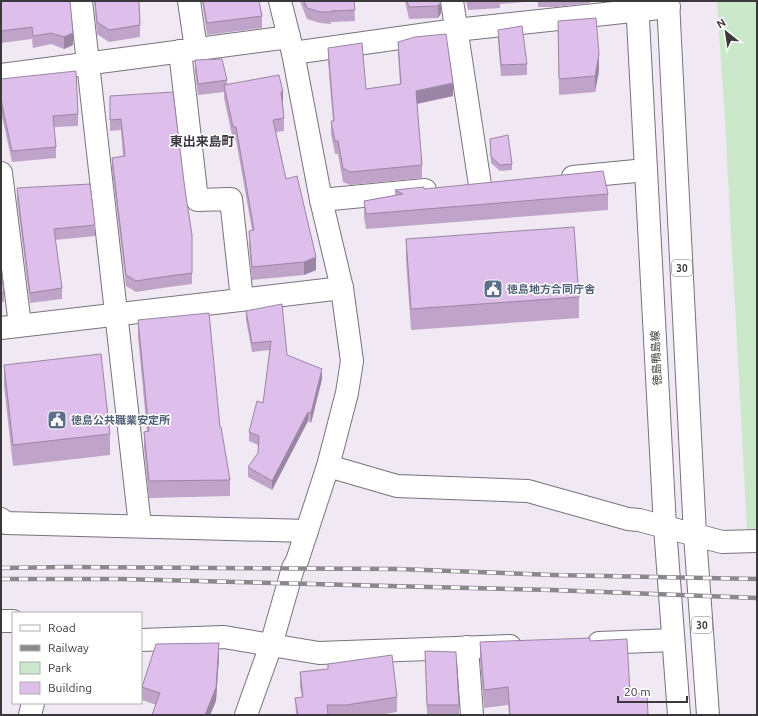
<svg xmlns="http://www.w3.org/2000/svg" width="758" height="716" font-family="Ubuntu,'Noto Sans JP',sans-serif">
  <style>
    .green { fill: #cbe8cb }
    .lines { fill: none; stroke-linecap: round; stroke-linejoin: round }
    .street-casing { stroke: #79727b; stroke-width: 24 }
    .secondary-casing { stroke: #79727b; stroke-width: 24 }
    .primary-casing { stroke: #79727b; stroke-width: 24 }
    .street { stroke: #fff; stroke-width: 22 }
    .secondary { stroke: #fff; stroke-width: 22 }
    .primary { stroke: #fff; stroke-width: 22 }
    .rail-casing { stroke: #8c878e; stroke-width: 4.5 }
    .rail { stroke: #fff; stroke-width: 3; stroke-dasharray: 9; stroke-linecap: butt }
    .wall { fill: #bfa3c9 }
    .shaded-wall { fill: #9b85a4 }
    .building { fill: #debeea; stroke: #9b85a4 }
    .labels { text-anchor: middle; stroke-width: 3; stroke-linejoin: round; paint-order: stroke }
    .shield { fill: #fff; stroke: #767476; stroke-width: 1 }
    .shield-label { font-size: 10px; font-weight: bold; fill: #3b383c }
    .service-label { font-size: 11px; font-weight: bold; fill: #4e5e75; stroke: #fff; text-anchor: start }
    .street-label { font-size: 11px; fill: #3b383c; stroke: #fff }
    .quarter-label { font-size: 13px; font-weight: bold; fill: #3d3840; stroke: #fff }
  </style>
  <rect width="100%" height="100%" fill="#f0e9f3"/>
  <polygon class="green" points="717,1 757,1 757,529 747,529 725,121"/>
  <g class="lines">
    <defs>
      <g id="street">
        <polyline points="81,1 140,526"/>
        <polyline points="189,1 196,49"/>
        <polyline points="452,1 480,185"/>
        <polyline points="180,51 197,200 231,199 242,299"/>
        <polyline points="293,53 456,30 669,7"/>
        <polyline points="1,75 289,37"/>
        <polyline points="1,173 20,325"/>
        <polyline points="573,177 646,170"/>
        <polyline points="321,200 425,190"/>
        <polyline points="1,328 342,288"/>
        <polyline points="328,466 397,486 528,491 628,519 639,520 722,542 757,541"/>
        <polyline points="599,643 673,640"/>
        <polyline points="271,645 319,653 510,646"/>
        <polyline points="467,647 472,715"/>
        <polyline points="30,715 33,703"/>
      </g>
      <g id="secondary">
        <polyline points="1,519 6,523 307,531"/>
        <polyline points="1,621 13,621"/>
        <polyline points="141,640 224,637 271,645"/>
        <polyline points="246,715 271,645 293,568 297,561 328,466 347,393 352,361 342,288 321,200 293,53 280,1"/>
      </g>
      <g id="primary">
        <polyline points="637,1 665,527 679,715"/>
        <polyline points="668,1 695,535 708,715"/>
      </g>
    </defs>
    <use href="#street" class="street-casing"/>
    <use href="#secondary" class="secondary-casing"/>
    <use href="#primary" class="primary-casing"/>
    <use href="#street" class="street"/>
    <use href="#secondary" class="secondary"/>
    <use href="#primary" class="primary"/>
    <defs>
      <g id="rail">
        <polyline points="1,568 67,567 399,569 553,575 757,579"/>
        <polyline points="1,579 121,579 390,586 552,590 757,598"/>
      </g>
    </defs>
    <use href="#rail" class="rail-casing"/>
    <use href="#rail" class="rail"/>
  </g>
  <g class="wall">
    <polygon points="1,1 70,1 73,45 64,49 51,44 33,48 32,39 1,43"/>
    <polygon points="94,1 139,1 140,25 140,37 109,42 97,34"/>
    <polygon points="202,1 259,1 262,16 262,28 207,35"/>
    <polygon points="300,1 354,1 355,21 331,22 331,24 320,23 307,19"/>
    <polygon points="405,1 441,1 441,13 438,18 409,19"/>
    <polygon points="466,1 592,1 589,3 557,7 538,7 538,1 500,4 500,8 468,10"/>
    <polygon points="558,21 599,71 595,92 559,95"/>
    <polygon points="498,30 527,64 527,75 501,76 498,41"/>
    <polygon points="398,42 453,96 417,104 422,165 422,178 350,185 343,182 338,154 335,154 331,134 331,121 333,121 328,61 328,48 366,89 400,84 398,55"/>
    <polygon points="195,60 227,80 227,84 283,104 284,118 284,131 276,132 286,179 316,270 304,275 252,280 249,244 249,231 252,230 243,179 236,140 233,140 224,98 224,92 198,95 195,72"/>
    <polygon points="1,79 78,114 78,126 54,127 56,147 56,158 12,162 1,112"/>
    <polygon points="110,96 185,190 192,235 192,284 162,288 136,292 126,286 112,169 112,158 123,156 121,130 110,131"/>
    <polygon points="490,139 512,164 512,170 500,171 491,163"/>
    <polygon points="17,188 95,225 95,236 55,240 62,288 62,299 30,303 17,199"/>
    <polygon points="424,189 608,194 608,210 366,229 364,217 364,201 395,195 395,190"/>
    <polygon points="406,239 579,297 579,318 411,330 406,260"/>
    <polygon points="1,265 4,293 4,302 1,302"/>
    <polygon points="246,311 287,355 322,379 311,423 308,421 272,490 248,477 248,467 258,453 258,445 249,441 249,432 263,403 270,350 252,352 246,320"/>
    <polygon points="138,320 220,427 230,480 230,496 149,498 144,448 144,432 147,432 138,337"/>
    <polygon points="4,365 110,434 110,455 13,466 4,386"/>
    <polygon points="590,641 630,694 648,715 509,715 508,705 484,708 480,660 480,642"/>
    <polygon points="425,651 459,705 459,715 427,715"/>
    <polygon points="219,657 216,701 210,715 152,715 156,705 142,700 142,687"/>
    <polygon points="300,672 397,697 397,712 379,715 296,715 295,698 302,697 300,687"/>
  </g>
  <g class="shaded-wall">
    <polygon points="441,2 441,13 438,18 438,6"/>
    <polygon points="73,33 73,45 64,49 64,37"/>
    <polygon points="599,54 599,71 595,92 595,76"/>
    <polygon points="453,83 453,96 416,104 416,91"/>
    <polygon points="281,92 283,92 283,104 281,105"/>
    <polygon points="316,257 316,270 304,275 304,262"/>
    <polygon points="322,369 322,379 311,423 311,413"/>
    <polygon points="308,412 308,421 272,490 272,481"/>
    <polygon points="219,643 219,657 216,701 210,715 205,715"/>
  </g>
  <g class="building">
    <polygon points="1,1 70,1 73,33 64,37 51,33 33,36 32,27 1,31"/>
    <polygon points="95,1 139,1 140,25 109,30 97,22"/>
    <polygon points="203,1 259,1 262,16 207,23"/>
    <polygon points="304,1 354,1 355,10 331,11 331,12 320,12 307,8"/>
    <polygon points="407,1 441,1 441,2 438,6 409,7"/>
    <polygon points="596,18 599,54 595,76 559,79 558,21"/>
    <polygon points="522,26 527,64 501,65 498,30"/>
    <polygon points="446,34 453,83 416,91 422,165 350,172 343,168 338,141 335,141 331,121 334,121 328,48 362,43 366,89 401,84 398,42 415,37"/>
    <polygon points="222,59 227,80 198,84 195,60"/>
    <polygon points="76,71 78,114 53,116 56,147 12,151 1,100 1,79"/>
    <polygon points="279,75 283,92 281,92 284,118 273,120 286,179 297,176 316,257 304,262 252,267 249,231 254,230 243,167 236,127 233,127 224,85"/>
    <polygon points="173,92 185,190 192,235 192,273 162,277 136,281 126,275 112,158 125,156 121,119 110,120 110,96"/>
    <polygon points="508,135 512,164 500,165 491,157 490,139"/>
    <polygon points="603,171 608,194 366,214 364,201 403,194 395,190 424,187 424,189"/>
    <polygon points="90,184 95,225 54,229 62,288 30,293 17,188"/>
    <polygon points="574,227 579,297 411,309 406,239"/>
    <polygon points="1,265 4,293 1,293"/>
    <polygon points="282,304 287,355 322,369 311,413 308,412 272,481 248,467 258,453 259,436 249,432 257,401 263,403 271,341 252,343 246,311"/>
    <polygon points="209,313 220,427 221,427 230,480 149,481 144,432 149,431 138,320"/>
    <polygon points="101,354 110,434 13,445 4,365"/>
    <polygon points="590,638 590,641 627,639 630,694 647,693 648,715 510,715 508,687 484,690 480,642"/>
    <polygon points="219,643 216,688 205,715 152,715 160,693 142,687 156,644"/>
    <polygon points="425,651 456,652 459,705 427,705"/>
    <polygon points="392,655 397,697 346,705 327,705 328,715 298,715 295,698 303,697 300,672 328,669 328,664"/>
  </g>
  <defs>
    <symbol id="civic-square" viewBox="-11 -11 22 22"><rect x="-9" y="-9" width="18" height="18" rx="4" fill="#5c6f8a" stroke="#fff"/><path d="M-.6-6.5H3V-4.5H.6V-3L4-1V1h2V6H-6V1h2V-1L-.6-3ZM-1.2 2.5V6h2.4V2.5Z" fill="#fff"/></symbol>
  </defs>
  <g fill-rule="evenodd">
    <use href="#civic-square" x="482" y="278" width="22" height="22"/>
    <use href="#civic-square" x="46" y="409" width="22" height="22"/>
  </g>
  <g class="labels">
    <g class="shield">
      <rect x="672" y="260" width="20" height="16" rx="3"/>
      <rect x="692" y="617" width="20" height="16" rx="3"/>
    </g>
    <g class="shield-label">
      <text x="682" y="272">30</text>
      <text x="702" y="629">30</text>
    </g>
    <g class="service-label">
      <text x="507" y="293">徳島地方合同庁舎</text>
      <text x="71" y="424">徳島公共職業安定所</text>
    </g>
    <g class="street-label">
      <text transform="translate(656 358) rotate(-93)" y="4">徳島鴨島線</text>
    </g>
    <g class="quarter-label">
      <text x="202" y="146">東出来島町</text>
    </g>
  </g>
  <rect width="758" height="716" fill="none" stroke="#3b383c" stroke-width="4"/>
  <rect x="12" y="612" width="130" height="92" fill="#ffffff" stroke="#b1afb1"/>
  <rect x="20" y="625" width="20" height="6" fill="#ffffff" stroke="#b1afb1"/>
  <text x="48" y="632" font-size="12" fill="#3b383c">Road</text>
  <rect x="20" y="645" width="20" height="6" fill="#8c878e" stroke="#b1afb1"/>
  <text x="48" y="652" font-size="12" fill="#3b383c">Railway</text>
  <rect x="20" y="662" width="20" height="12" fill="#cbe8cb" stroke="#b1afb1"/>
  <text x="48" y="672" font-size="12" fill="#3b383c">Park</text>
  <rect x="20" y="682" width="20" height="12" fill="#debeea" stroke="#b1afb1"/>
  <text x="48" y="692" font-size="12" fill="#3b383c">Building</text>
  <g transform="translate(726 32) rotate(330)" stroke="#ffffff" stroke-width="3" paint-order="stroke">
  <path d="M0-3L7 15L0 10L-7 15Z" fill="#3b383c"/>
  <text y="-6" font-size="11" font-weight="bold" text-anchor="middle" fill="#3b383c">N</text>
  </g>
  <path d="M618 696v6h69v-6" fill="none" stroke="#3b383c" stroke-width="2"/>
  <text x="624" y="696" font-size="12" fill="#3b383c" stroke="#ffffff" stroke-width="3" paint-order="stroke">20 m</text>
</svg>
